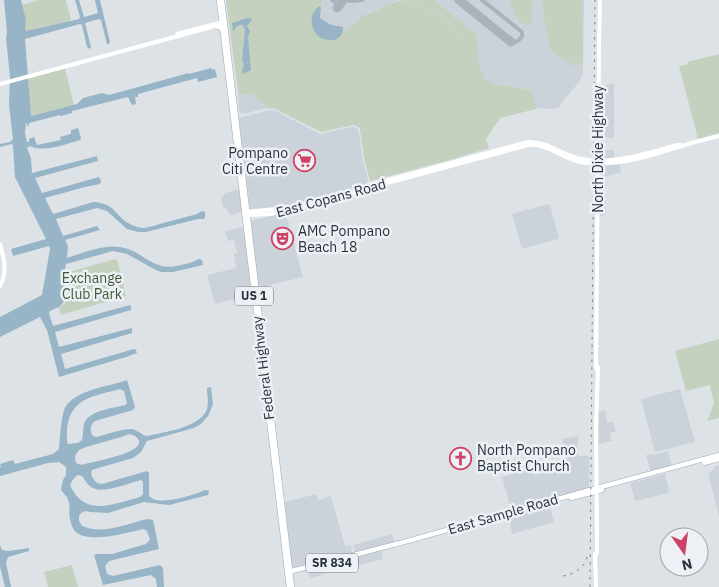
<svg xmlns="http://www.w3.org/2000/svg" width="719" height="587" font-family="'IBM Plex Sans',sans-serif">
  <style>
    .built { fill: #cbd2d9 }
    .green { fill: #c5d1bf }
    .water { fill: #98b4c7; fill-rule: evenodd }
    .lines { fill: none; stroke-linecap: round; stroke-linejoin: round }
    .taxiway { stroke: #aab2bc; stroke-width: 4 }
    .runway { stroke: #aab2bc; stroke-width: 9 }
    .primary-casing { stroke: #9da8b3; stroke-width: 5.5 }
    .secondary { stroke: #fff; stroke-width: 4 }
    .primary { stroke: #fff; stroke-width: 4.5 }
    .rail { stroke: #778390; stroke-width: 1; stroke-dasharray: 2.5 5; stroke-linecap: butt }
    .labels { text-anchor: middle; stroke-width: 5; stroke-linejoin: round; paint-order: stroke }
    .shield { fill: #edf1f5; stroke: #626b75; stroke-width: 1 }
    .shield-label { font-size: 12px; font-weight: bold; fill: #27323e }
    .street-label { font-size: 14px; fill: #27323e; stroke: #edf1f5 }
    .poi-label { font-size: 14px; fill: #27323e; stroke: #edf1f5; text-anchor: start }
    .park-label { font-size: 14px; fill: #3f5934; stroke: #edf1f5 }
  </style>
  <rect width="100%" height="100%" fill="#dde2e7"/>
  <g class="built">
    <polygon points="323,0 399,0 388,4 378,10 369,12 357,20 347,30 343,31 344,30 340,26 331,25 319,18 321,6"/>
    <polygon points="402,0 584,0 583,75 579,82 563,101 559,108 552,109 538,108 536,109 532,90 495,84 485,79 469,42 461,38 452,25 445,18 421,7"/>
    <polygon points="614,83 614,138 601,137 601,87"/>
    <polygon points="238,92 242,95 252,94 254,95 266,106 267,108 242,114 239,111"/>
    <polygon points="271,110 276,111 320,134 352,127 357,128 359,134 362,155 368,181 365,185 285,206 250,209 239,118"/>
    <polygon points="601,150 614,150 614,165 620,164 621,172 604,177 607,186 603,187 606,197 606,215 600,216"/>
    <polygon points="240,189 242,212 230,215 226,207 223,208 221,198 225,193"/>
    <polygon points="548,204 550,205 559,238 558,239 522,249 512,214"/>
    <polygon points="285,212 303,277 258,288 251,221"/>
    <polygon points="243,227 253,294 215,304 207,275 236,268 234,254 237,253 234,240 228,241 225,231"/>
    <polygon points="680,389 695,442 655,452 641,399"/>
    <polygon points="605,410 607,423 613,422 616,431 610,433 612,441 599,444 599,412"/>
    <polygon points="578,436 578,456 589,456 589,488 548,500 554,522 512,534 509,517 511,509 502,477 531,469 533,475 568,466 562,439"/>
    <polygon points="668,451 672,467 651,472 646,455 652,454 655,455"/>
    <polygon points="719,465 719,516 708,473 712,471 716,466"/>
    <polygon points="665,474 669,491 668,493 636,501 635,500 630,483"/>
    <polygon points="316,494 318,500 331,496 345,546 351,545 352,552 351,554 295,568 292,566 285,504 286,502"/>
    <polygon points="392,534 395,544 380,547 383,559 355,566 353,559 357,558 353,545"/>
    <polygon points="346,561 347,568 310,578 309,571"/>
  </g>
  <g class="green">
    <path d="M39,0h27l5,20c-10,3 -19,6 -29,7 -6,1 -11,4 -17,4 0,-9 1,-18 -4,-26z"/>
    <polygon points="226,0 323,0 321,5 319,18 331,25 342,26 344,31 347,30 363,15 378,10 388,4 402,0 421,7 445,18 452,25 461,38 469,42 461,37 451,22 443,16 405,0 434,0 476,34 479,58 477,59 485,79 495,84 532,90 536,109 500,118 486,139 489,148 450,160 370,181 364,158 360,130 359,127 353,125 321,132 273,108 267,108 266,106 252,94 242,95 238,92"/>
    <path d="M509,0h23v20l-2,6c-13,-2 -16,-15 -21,-26z"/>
    <path d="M542,0h40l1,62 -7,5 -25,-16c-5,-17 -7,-34 -9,-51z"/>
    <polygon points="719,54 719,133 698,139 679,66 688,64 688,62"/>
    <polygon points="65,68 74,105 30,116 28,78"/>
    <polygon points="115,259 118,262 126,296 61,315 59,308 65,303 68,280 66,273"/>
    <polygon points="719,339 719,418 707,421 714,403 710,385 686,391 675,351"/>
    <polygon points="72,565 78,587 48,587 44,572"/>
  </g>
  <g class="water">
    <path d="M4,0h17l5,20 -1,9 1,2 53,-12 1,-2 -5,-17h4l5,17 14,-4 -3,-13h5l10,42 -1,2h-2l-6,-24 -2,-1 -14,4 6,24 -1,2 -3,-2 -5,-22 -2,-1 -55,15 6,77 46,-12 6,-6 19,-5 7,2 80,-22v1l22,-6 1,2 3,-1 2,8 -19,5 -1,-4 -59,16v3h-3l1,7 -4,1 -4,-8 -56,14v2l-11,3 -1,-1 -31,8v4l-3,-4 -1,10 2,9h2v-3l5,-2 3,8 24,-5 -1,-3 11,-3v-4l7,-2 3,10 -1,2c-14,4 -37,13 -50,6l-3,2 4,10 1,15 65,-17 1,5 -63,17 7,15 57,-16 2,4 -1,3 -15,3 -40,11 8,16 40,-12c24,1 22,16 39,23 4,2 8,3 12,3 6,-1 13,-3 19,-5 12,-3 23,-6 34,-9l5,-3 3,1v5l-1,2h-6l-52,13h-8l-11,-3 -20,-18 -10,-3 -41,11 7,17 34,-10 3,4 -35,10 3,6 -1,12c15,-5 37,-14 53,-11 25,4 32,26 61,18 6,-1 13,-3 18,-6l3,1 1,5 -30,7h-12l-7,-3 -27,-15 -14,-3 -47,13 -2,10 3,7 -4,22 -4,4 -9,4 -1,2 4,13 77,-21 1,1v4l-76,22 4,15 73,-19v5l-71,21 4,15 69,-20 2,1 1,3 -11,4 -67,20 -12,-47 -7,-13 -40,20v-20l42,-22 8,-46 -1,-3 -36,10 -2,-7 35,-10 -31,-62 -2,-32 -2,-1 -11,3v-3l10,-2 3,-3 -4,-34 1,-28 -4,-39 1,-6z"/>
    <path d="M320,6l1,1 -1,11 11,7 12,2c1,5 -3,11 -8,13 -3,0 -8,0 -12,-1 -13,-6 -16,-26 -3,-33z"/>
    <polygon points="247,18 251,18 252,20 247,26 250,31 248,37 251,70 243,74 242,70 244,65 242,60 245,30 243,25 239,25 236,27 233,32 232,23"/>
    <path d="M127,380l8,27 -2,3 -38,11c-5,4 -5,8 -3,14l4,2c8,-2 29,-9 36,-8 6,1 9,6 15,7 17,-4 53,-8 60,-27 2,-7 0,-14 0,-21l4,-1 2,17 -5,12 -7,8 -7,4 -47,13 -6,11 -8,6 -38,11 -3,1c-2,6 1,9 5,13l5,1 45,-13 2,2v23c3,2 3,3 7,4 10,3 39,-5 49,-10l4,1 -1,4 -39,10 -25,-3 -36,11 -18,-1 -5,-1 -4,2 -2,3v5l3,5c22,9 44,-2 65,-7l6,1 6,29 -50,12 -4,5 2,8 6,2 47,-11 3,3 1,19h-7l-1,-8 -5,-4 -48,10 -9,-30 3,-1h15l34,-10 4,-4 -3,-9 -4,-2c-17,4 -52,14 -66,4 -4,-3 -6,-9 -7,-14 -2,-6 1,-13 -2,-19 -1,-4 -5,-7 -7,-10l2,-10 3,-5v-8l-7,-5 -11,1 -48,13v-8l1,-1 -1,-3 13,-4 2,4 38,-10 6,-5c1,-10 2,-36 7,-43 12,-17 42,-19 61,-26zM120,389l4,2 3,12 -2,2c-11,3 -38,6 -41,19 -1,5 -1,11 -2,16l-4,3 -10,1c-2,-6 -1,-10 -1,-16 4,-31 28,-32 53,-39zM129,434c4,1 8,2 10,7 3,13 -48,21 -57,24l-6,-2 -1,-7 4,-6 7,-3 35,-10zM78,475l4,1c3,4 6,10 11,12 10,6 36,-5 48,-8l2,2v12l-3,3c-27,7 -55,21 -70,-12 2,-4 4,-8 8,-10z"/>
    <polygon points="0,545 2,550 9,551 29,548 29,551 8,557 6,563 11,587 5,587 0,566"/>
  </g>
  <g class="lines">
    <g class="taxiway">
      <polyline points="332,0 337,3 342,0"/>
      <polyline points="348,0 351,1 362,0"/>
      <path d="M482,0l40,32v4c-2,4 -5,7 -11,6"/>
    </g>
    <g class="runway">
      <polyline points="459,0 511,42"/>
      <polyline points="337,8 343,0"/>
    </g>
    <defs>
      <g id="primary">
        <polyline points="219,0 289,587"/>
        <polyline points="222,0 292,587"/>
        <polyline points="216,26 219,27 223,30"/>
        <polyline points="704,463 719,459"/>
        <polyline points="571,498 602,490"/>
        <polyline points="288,572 404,542 590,490 719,455"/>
      </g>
    </defs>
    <use href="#primary" class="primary-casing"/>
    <g class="secondary">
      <polyline points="177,34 223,22"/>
      <polyline points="0,84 219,25"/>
      <path d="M370,185l158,-43c20,-1 35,14 54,17 32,6 65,-6 95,-14h4"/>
      <polyline points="245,212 288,208"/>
      <path d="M246,214l2,1 23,-1 13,-3 244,-66c21,-2 38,17 59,18 34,3 66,-8 98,-18 11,-4 23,-6 34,-9"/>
      <path d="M0,244c4,15 8,27 0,42"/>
      <polyline points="597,369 596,366 599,45 600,0"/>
      <polyline points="595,554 596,587"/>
      <polyline points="595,557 597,552 597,540 596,425 598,367"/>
    </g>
    <use href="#primary" class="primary"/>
    <g class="rail">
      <path d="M563,576c13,-2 22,-9 25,-22"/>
      <polyline points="590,587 595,0"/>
    </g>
  </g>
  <defs>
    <symbol id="supermarket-ring" viewBox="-11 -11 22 22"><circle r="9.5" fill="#edf1f5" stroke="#cd4266" stroke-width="1.5"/><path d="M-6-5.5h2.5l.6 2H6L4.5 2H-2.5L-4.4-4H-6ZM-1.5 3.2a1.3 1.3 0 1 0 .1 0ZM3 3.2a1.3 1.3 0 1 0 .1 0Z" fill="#cd4266"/></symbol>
    <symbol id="theatre-ring" viewBox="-11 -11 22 22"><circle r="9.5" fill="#edf1f5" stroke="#cd4266" stroke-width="1.5"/><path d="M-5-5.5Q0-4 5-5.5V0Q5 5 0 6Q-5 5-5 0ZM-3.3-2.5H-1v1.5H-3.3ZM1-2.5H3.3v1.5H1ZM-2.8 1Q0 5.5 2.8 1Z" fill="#cd4266"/></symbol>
    <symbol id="church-ring" viewBox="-11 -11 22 22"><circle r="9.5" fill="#edf1f5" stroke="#cd4266" stroke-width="1.5"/><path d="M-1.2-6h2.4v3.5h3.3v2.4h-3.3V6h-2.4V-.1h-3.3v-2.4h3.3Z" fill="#cd4266"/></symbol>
  </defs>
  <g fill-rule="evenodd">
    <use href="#supermarket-ring" x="292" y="148" width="25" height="25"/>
    <use href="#theatre-ring" x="270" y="226" width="25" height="25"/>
    <use href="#church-ring" x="448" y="446" width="25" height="25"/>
  </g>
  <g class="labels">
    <g class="shield">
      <rect x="235" y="286.5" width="38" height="19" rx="4"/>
      <rect x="306" y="553.5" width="52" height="19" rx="4"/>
    </g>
    <g class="shield-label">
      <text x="254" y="300">US 1</text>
      <text x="332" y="567">SR 834</text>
    </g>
    <g class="street-label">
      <text transform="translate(598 149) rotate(-90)" y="5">North Dixie Highway</text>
      <text transform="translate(331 198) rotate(-15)" y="5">East Copans Road</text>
      <text transform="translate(263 368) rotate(-97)" y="5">Federal Highway</text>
      <text transform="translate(503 514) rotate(-16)" y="5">East Sample Road</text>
    </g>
    <g class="poi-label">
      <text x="288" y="158" text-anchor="end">Pompano<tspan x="288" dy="16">Citi Centre</tspan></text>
      <text x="298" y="236">AMC Pompano<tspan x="298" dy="16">Beach 18</tspan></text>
      <text x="477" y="455">North Pompano<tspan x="477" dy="16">Baptist Church</tspan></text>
    </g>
    <g class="park-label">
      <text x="92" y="283">Exchange<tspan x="92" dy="16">Club Park</tspan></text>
    </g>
  </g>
  <g transform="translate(684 552) rotate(166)"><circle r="24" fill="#edf1f5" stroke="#9ea5ac"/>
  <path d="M0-4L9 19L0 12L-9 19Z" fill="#cd4266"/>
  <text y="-8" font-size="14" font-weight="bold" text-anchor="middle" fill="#27323e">N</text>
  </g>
</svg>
